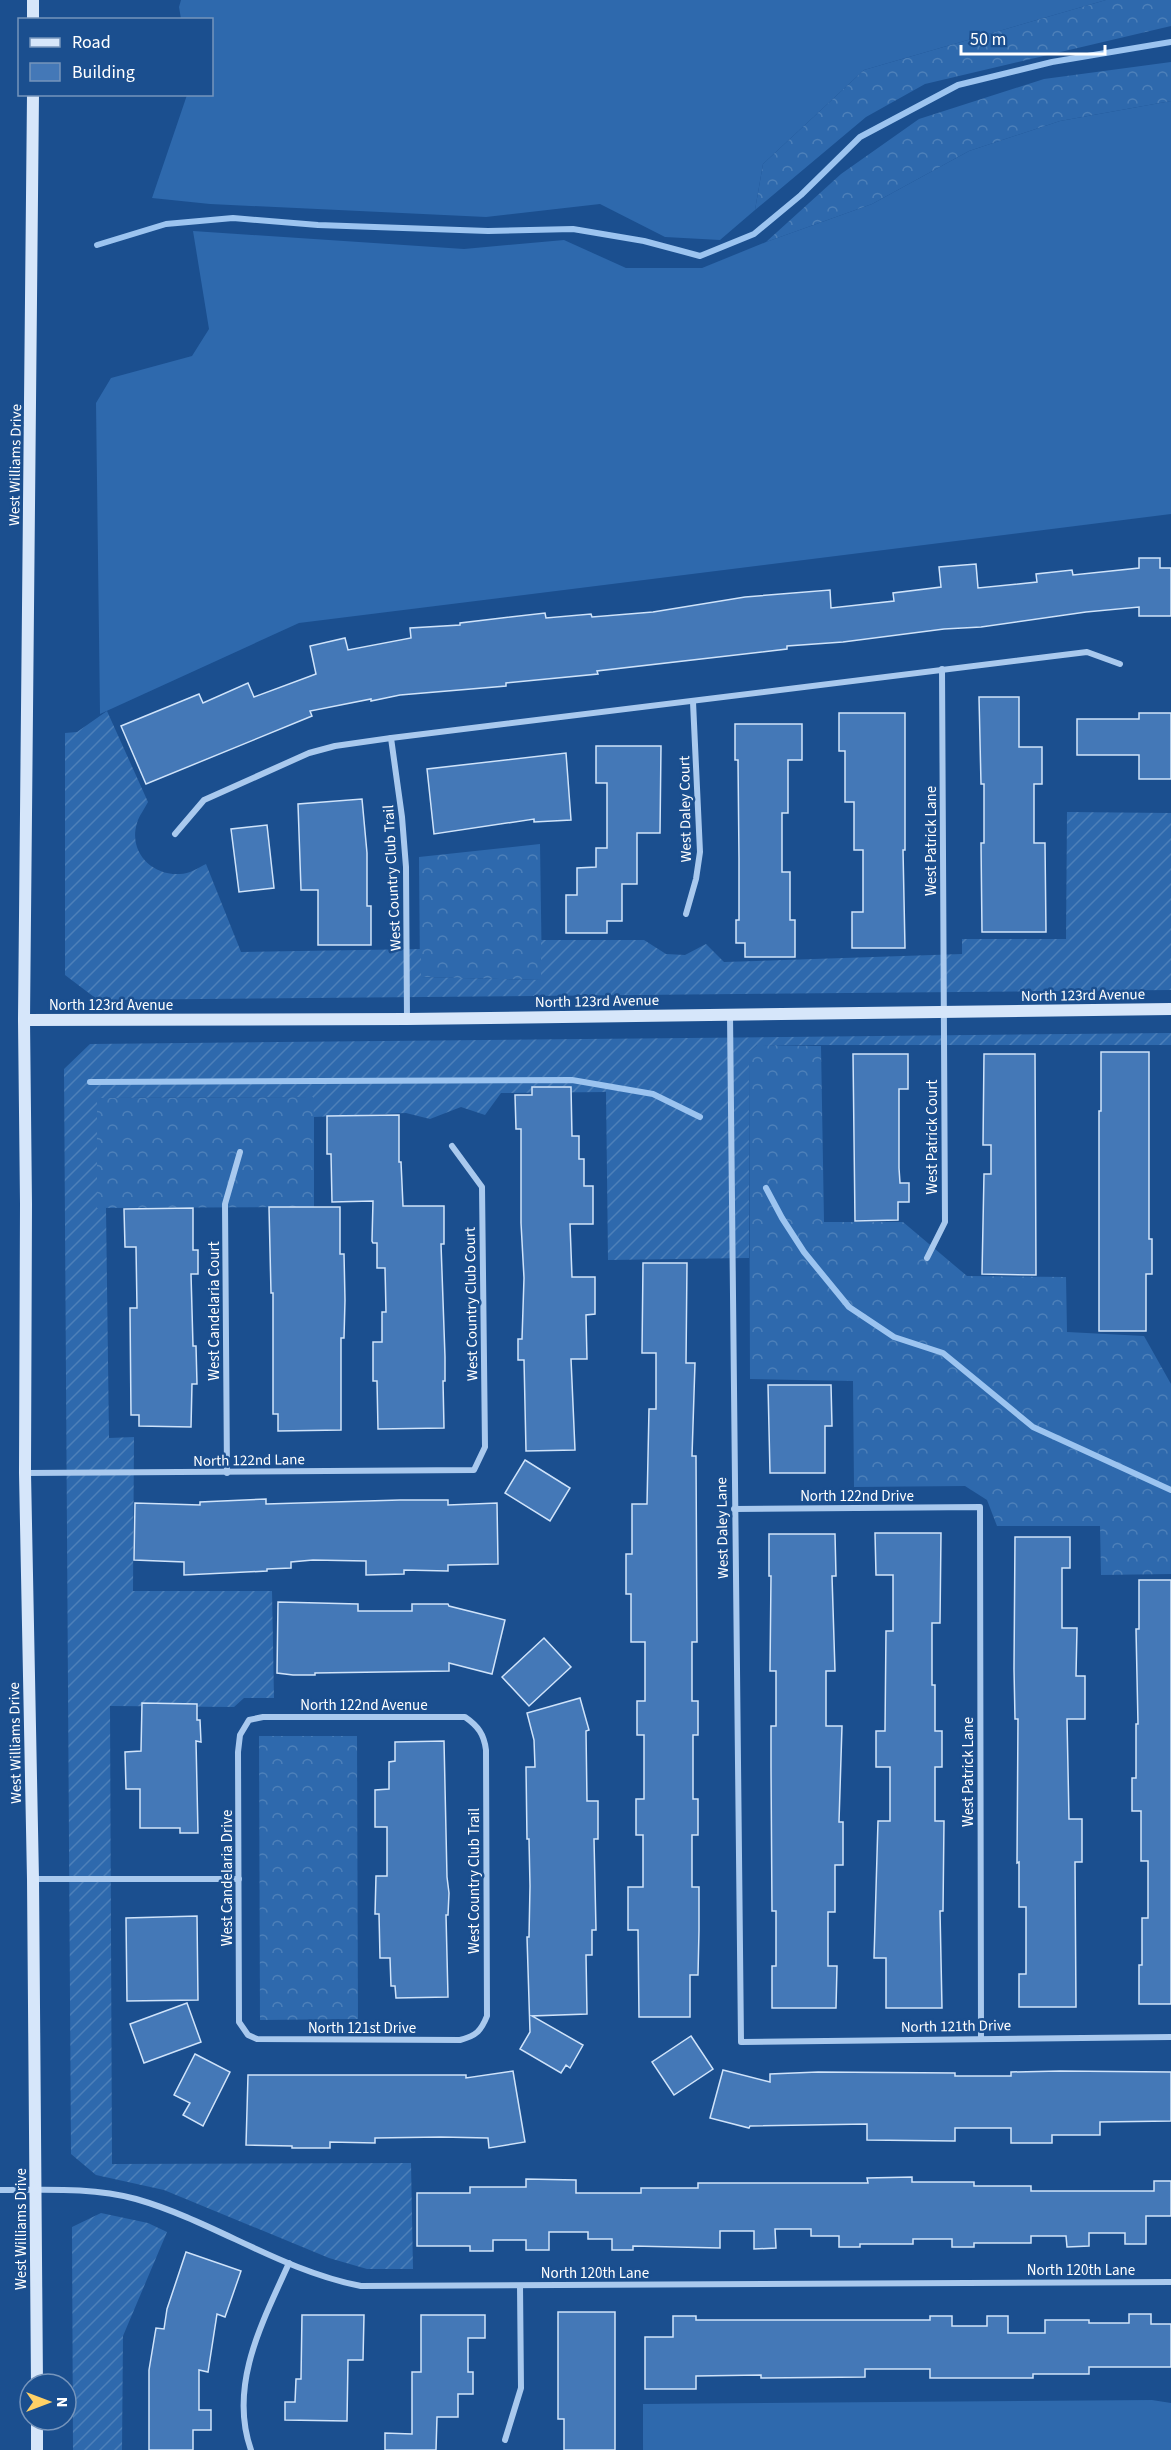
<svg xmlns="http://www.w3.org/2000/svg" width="1171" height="2450" font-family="'Source Sans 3',sans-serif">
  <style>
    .grass { fill: #2e69ad }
    .forest { fill: url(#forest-crowns) }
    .garden { fill: url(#garden-furrows) }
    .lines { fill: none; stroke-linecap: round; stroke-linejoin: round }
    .stream { stroke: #9cc4f0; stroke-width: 6 }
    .building { fill: #4478b7; stroke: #cfe3fa; stroke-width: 1.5 }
    .street { stroke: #a9c9ee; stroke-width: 6 }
    .secondary { stroke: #d6e6fa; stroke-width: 12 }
    .labels { text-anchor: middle; stroke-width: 5; stroke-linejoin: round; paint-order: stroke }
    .street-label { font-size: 15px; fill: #fff; stroke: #1b4f8f }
  </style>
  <defs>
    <pattern id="forest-crowns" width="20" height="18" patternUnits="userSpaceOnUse" patternTransform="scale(1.5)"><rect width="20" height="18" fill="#2e69ad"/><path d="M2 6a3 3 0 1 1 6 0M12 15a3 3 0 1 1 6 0" fill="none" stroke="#4d80b9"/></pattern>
    <pattern id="garden-furrows" width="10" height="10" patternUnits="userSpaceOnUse" patternTransform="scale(1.5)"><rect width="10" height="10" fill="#2e69ad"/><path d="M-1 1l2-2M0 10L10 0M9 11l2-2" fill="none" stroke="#4d80b9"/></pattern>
  </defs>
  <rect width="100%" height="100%" fill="#1b4f8f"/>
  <g class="grass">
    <polygon points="181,0 1106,0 864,70 763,164 755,210 720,240 665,237 600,204 486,217 210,204 152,198 187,95 212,94 212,20 181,19 179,7"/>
    <polygon points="1171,101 1171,514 299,623 100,714 96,403 111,378 192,356 209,329 193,231 464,249 564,240 626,268 702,268 766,242 872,204 969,151 1060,121"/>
    <polygon points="1152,2400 1171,2403 1171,2450 643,2450 643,2404"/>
  </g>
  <g class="forest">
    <polygon points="1106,0 1171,0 1171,26 925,84 866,117 755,210 763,164 864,70"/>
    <polygon points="1171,62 1171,101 1060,121 969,151 872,204 766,242 841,174 919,119 1044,79"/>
    <polygon points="540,844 542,980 420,977 419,857"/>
    <polygon points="757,1045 821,1046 824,1222 903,1222 967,1276 1066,1277 1067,1332 1144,1336 1171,1384 1171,1574 1101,1575 1100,1526 997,1526 987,1500 965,1486 854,1487 853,1381 750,1379 749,1052"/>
    <polygon points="314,1097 314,1207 97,1208 97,1098"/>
    <polygon points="259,1736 357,1736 358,2019 260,2020"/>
  </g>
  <g class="garden">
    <path d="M107,711l41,91c-3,6 -9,14 -11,21 -9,29 15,53 43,51 9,0 18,-6 26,-10l35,88 180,-3v28l120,3v-40h103l22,14 19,1 21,-11 18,18 238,-8v-15h104l1,-127 104,1v177l-1073,10 -33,-25v-242l12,-1z"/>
    <polygon points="1171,1033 1171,1045 757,1045 749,1052 749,1258 608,1260 606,1092 501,1093 485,1115 461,1107 430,1119 406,1113 314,1117 313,1097 97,1098 97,1208 106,1208 109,1438 134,1437 133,1591 272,1591 274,1698 244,1698 234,1707 110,1706 112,2164 411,2163 413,2269 367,2269 329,2258 164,2190 96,2175 71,2154 64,1069 90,1044"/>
    <polygon points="101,2213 148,2223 167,2232 123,2336 122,2450 73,2450 72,2227"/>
  </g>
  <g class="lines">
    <g class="stream">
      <polyline points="97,245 166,224 233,218 318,225 488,231 573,229 644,241 700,256 754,234 801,195 860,137 958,85 1052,62 1171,42"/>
      <polyline points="90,1082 572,1080 653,1094 700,1117"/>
      <polyline points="766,1188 782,1218 804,1252 849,1307 894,1337 943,1353 1033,1427 1171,1490"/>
    </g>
  </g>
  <g class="building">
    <polygon points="1139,558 1160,558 1160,568 1171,568 1171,616 1139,616 1139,607 1086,612 981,627 944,629 843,642 787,646 787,649 597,671 598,674 506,683 506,686 400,695 371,701 371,699 310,711 312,716 146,784 121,726 199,694 203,703 248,683 254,697 316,674 310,646 345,638 348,650 411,638 410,628 460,625 460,623 545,613 546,618 591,614 592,617 653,612 745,597 830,590 831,608 894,601 893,593 941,587 939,567 976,564 978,588 1037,582 1036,574 1072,570 1073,575 1139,568"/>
    <polygon points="979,697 1019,697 1019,747 1042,747 1042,784 1034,784 1034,843 1045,843 1046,932 982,932 981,843 984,843 984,784 981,784"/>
    <polygon points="839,713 905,713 905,850 903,850 905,948 852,948 852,912 863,912 863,850 854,850 854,802 845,802 845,751 839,751"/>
    <polygon points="1139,713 1171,713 1171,779 1139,779 1139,755 1077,755 1077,719 1139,719"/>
    <polygon points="735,724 802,724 802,760 788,760 788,813 782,813 782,872 790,872 790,920 795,920 795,957 745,957 745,943 736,943 736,920 739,920 739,858 738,760 735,760"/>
    <polygon points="596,746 661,746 660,833 637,833 637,884 622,884 622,921 607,921 607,933 566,933 566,895 577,895 577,868 596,867 596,848 607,848 607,783 596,783"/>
    <polygon points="566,753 571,820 534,822 534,819 434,834 427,769"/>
    <polygon points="362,799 367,853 367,906 371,906 371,945 318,945 318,890 301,890 298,804"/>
    <polygon points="267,825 274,888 239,892 231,829"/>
    <polygon points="1101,1052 1149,1052 1149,1239 1152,1239 1152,1274 1146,1274 1146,1331 1099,1331 1099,1111 1101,1111"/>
    <polygon points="853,1054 908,1054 908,1089 899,1089 899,1168 900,1183 909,1183 909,1202 898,1202 898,1220 855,1221"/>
    <polygon points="984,1054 1035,1054 1036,1275 982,1274 984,1174 991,1174 991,1145 983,1145"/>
    <polygon points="532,1087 571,1087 572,1136 579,1136 579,1159 584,1159 584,1186 593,1186 593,1224 570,1224 572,1277 595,1277 595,1314 586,1315 587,1359 571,1359 575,1450 526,1451 524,1360 518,1360 518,1339 522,1339 524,1278 521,1223 521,1129 516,1129 515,1095 532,1095"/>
    <polygon points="399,1115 399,1162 401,1162 403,1206 444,1206 444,1244 441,1244 445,1357 445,1381 443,1381 444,1428 378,1429 377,1381 373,1381 373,1342 382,1342 382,1312 386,1312 385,1268 377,1268 377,1243 373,1243 372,1241 373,1201 332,1202 331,1154 327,1154 327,1116"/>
    <polygon points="269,1207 340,1207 340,1254 344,1254 345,1300 344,1338 341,1338 341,1430 278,1431 278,1414 273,1414 273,1293 271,1293"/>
    <polygon points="193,1208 193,1250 198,1250 198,1274 191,1274 193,1346 196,1346 197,1384 192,1384 191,1427 139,1426 139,1415 131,1415 130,1308 137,1308 136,1247 125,1247 124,1209"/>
    <polygon points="643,1263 687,1263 686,1363 695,1363 692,1456 696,1456 697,1642 692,1642 692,1701 698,1701 698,1735 693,1735 693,1799 698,1799 698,1835 692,1835 692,1887 699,1887 699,1930 698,1975 690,1975 690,2017 639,2017 638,1930 628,1930 628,1887 643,1887 643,1835 636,1835 636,1799 644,1799 644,1735 637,1735 637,1701 645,1701 645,1642 631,1642 631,1594 626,1594 626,1554 632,1554 632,1504 647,1504 649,1409 656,1409 656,1353 642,1353"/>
    <polygon points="768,1385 831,1385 832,1426 825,1426 825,1473 770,1473"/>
    <polygon points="525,1460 570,1488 550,1521 505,1493"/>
    <polygon points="266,1499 266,1504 400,1500 448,1500 448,1505 497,1503 498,1564 448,1565 448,1571 404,1570 404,1574 366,1575 366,1561 313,1560 291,1562 291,1568 267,1569 267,1571 184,1575 184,1562 134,1560 135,1503 200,1505 200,1502"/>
    <polygon points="875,1533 941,1533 940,1623 932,1623 932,1685 935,1685 935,1731 942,1731 942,1767 935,1767 935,1821 944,1821 943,1911 940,1911 942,2008 886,2008 886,1958 874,1958 878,1821 890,1821 890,1767 876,1767 876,1731 885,1731 886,1631 893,1631 893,1575 876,1575"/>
    <polygon points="769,1534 835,1534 836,1576 832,1576 835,1671 826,1671 826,1726 842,1726 839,1822 843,1822 843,1865 835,1865 835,1912 828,1912 828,1966 837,1966 836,2008 772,2008 772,1966 776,1966 776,1911 772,1911 771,1767 771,1726 776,1726 776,1671 770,1671 771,1576 769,1576"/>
    <polygon points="1015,1537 1070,1537 1070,1568 1062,1568 1062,1628 1077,1628 1076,1676 1085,1676 1085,1719 1067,1719 1069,1819 1082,1819 1082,1862 1075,1862 1076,2007 1019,2007 1019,1974 1026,1974 1026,1907 1019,1907 1019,1862 1017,1863 1018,1719 1015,1719 1014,1669"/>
    <polygon points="1139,1580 1171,1580 1171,2004 1139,2004 1139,1965 1142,1965 1142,1918 1148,1918 1148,1861 1141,1861 1141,1811 1132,1811 1132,1778 1136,1778 1136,1724 1138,1724 1136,1629 1139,1629"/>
    <polygon points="278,1602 358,1604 358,1611 412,1611 412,1604 448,1604 449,1606 505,1620 492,1674 449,1663 449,1671 315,1673 315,1675 293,1675 277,1673"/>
    <polygon points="544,1638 571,1667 529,1706 502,1677"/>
    <polygon points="580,1698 589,1730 586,1731 587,1801 598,1801 598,1839 594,1839 596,1930 592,1930 592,1955 586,1955 587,2014 532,2016 583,2045 570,2068 566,2065 561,2073 520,2049 530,2032 527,1937 529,1937 530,1886 529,1839 527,1839 526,1767 535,1767 534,1740 527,1713"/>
    <polygon points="142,1703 197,1704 197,1720 200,1720 201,1742 196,1741 198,1833 180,1833 180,1828 140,1828 140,1789 126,1789 125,1752 141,1751"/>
    <polygon points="444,1741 447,1877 449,1893 448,1915 446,1915 448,1997 396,1998 395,1986 391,1986 390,1958 380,1958 379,1914 375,1914 376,1876 387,1876 387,1827 375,1827 375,1790 389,1789 389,1762 395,1761 395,1742"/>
    <polygon points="197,1916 198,2000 127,2001 126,1918"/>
    <polygon points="187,2003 201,2042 144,2063 130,2024"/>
    <polygon points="691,2036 713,2069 674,2095 652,2062"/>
    <polygon points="195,2054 230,2072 203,2126 183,2115 190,2103 174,2095"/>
    <polygon points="723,2070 770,2082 770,2074 818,2072 955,2073 955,2076 1011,2076 1011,2072 1060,2071 1171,2072 1171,2121 1100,2122 1100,2135 1052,2135 1052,2143 1011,2143 1011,2128 955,2128 955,2141 867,2140 867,2124 750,2126 749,2128 710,2118"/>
    <polygon points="513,2071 525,2142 489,2148 488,2138 441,2137 375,2138 375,2143 330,2142 330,2148 292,2148 292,2146 246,2145 248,2075 466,2075 466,2078"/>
    <polygon points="912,2177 912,2182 974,2182 974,2186 1031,2186 1031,2191 1154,2191 1154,2181 1171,2181 1171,2216 1146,2216 1146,2244 1125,2244 1125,2233 1089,2233 1089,2246 1067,2247 1066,2236 1031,2236 1031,2243 974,2243 974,2247 952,2247 952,2239 913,2239 913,2244 860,2244 860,2247 839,2247 839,2236 811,2236 811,2229 775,2229 776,2248 754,2249 754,2231 720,2231 720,2248 633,2246 633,2250 612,2250 612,2239 588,2239 588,2232 549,2232 549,2250 526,2250 526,2240 493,2240 493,2251 470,2251 470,2246 417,2246 417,2193 470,2193 470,2187 526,2187 526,2179 576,2180 576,2193 641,2193 641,2188 698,2188 698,2183 868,2183 867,2178"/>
    <polygon points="186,2252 241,2271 225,2317 217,2314 208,2372 199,2370 199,2410 211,2410 211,2430 193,2430 193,2450 149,2450 149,2370 156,2328 164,2329 167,2309"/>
    <polygon points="558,2312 615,2312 615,2450 564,2450 564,2419 558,2419"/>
    <polygon points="1129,2314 1151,2314 1151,2324 1171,2324 1171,2367 1089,2367 1089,2374 1033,2374 1033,2378 930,2378 930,2369 865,2369 865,2377 761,2378 761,2375 696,2376 696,2389 645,2389 645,2337 673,2337 673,2316 696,2316 696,2320 930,2320 930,2316 952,2316 952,2326 987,2326 987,2316 1008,2316 1008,2333 1045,2333 1045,2320 1089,2320 1089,2323 1129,2323"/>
    <polygon points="302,2315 364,2315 363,2360 348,2360 347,2421 285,2420 285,2402 295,2402 296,2379 301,2379"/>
    <polygon points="421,2315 485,2315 485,2338 468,2338 468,2372 473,2372 473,2394 458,2394 458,2417 437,2417 436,2450 385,2450 385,2433 412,2434 412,2372 421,2372"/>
  </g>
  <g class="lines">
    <g class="street">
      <polyline points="391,738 402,817 406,867 407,1019"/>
      <polyline points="175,834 204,800 309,753 335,746 391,738 1087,652 1120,664"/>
      <polyline points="686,914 696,879 700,852 693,702"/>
      <polyline points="730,1015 741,2042 1171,2037"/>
      <polyline points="927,1258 945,1222 942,669"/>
      <polyline points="25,1473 474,1470 485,1447 482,1187 452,1146"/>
      <polyline points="227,1473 225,1204 240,1152"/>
      <polyline points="734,1509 980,1507 981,2037"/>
      <path d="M263,1717h202c13,9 19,17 21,33l1,266c-6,15 -11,20 -27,24l-203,-1 -9,-4 -9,-13 -1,-270 2,-17 9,-15z"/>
      <polyline points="33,1879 239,1879"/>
      <path d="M0,2190c45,0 92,-3 136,9 77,22 146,72 225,87l810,-4"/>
      <polyline points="505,2440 521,2388 520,2286"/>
      <path d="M251,2450c-23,-65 12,-129 38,-187"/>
    </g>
    <g class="secondary">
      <polyline points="33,20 33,0"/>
      <polyline points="33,94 24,1020 26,1204 25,1473 33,1879 37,2384"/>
      <polyline points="24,1020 407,1019 1171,1009"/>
      <polyline points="37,2420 37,2450"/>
    </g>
  </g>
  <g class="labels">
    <g class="street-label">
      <text transform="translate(15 465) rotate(-89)" y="5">West Williams Drive</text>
      <text transform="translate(685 809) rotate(-91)" y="5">West Daley Court</text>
      <text transform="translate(931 841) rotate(-90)" y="5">West Patrick Lane</text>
      <text transform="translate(392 878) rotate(-93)" y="5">West Country Club Trail</text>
      <text transform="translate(1083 995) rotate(-1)" y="5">North 123rd Avenue</text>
      <text transform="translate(597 1001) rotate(-1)" y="5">North 123rd Avenue</text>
      <text x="111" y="1010">North 123rd Avenue</text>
      <text transform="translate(932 1137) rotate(-90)" y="5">West Patrick Court</text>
      <text transform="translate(471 1304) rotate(-91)" y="5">West Country Club Court</text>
      <text transform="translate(214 1311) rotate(-90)" y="5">West Candelaria Court</text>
      <text transform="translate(249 1460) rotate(-1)" y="5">North 122nd Lane</text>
      <text x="857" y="1501">North 122nd Drive</text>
      <text transform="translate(722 1528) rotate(-91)" y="5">West Daley Lane</text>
      <text x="364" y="1710">North 122nd Avenue</text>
      <text transform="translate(15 1743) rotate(-91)" y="5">West Williams Drive</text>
      <text transform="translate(968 1772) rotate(-90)" y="5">West Patrick Lane</text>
      <text transform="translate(227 1878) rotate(-90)" y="5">West Candelaria Drive</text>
      <text transform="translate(474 1881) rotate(-90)" y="5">West Country Club Trail</text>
      <text transform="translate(956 2026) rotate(-1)" y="5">North 121th Drive</text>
      <text x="362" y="2033">North 121st Drive</text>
      <text transform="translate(21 2229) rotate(-90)" y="5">West Williams Drive</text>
      <text x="1081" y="2275">North 120th Lane</text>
      <text x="595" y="2278">North 120th Lane</text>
    </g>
  </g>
  <rect x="18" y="18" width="195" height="78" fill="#1b4f8f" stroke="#7695bc" stroke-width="1.5"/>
  <rect x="30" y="38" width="30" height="9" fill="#d6e6fa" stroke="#7695bc" stroke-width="1.5"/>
  <text x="72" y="48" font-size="18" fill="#ffffff">Road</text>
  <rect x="30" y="63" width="30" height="18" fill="#4478b7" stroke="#7695bc" stroke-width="1.5"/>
  <text x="72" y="78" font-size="18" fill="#ffffff">Building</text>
  <g transform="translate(48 2402) rotate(90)"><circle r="28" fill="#1b4f8f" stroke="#7695bc" stroke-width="1.5"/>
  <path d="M0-4.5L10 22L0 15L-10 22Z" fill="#ffd166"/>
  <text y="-9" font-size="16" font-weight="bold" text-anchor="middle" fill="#ffffff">N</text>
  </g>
  <path d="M961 45v9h144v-9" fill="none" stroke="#ffffff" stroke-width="3"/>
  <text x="970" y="45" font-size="18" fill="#ffffff" stroke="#1b4f8f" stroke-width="4.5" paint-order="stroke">50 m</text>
</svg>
